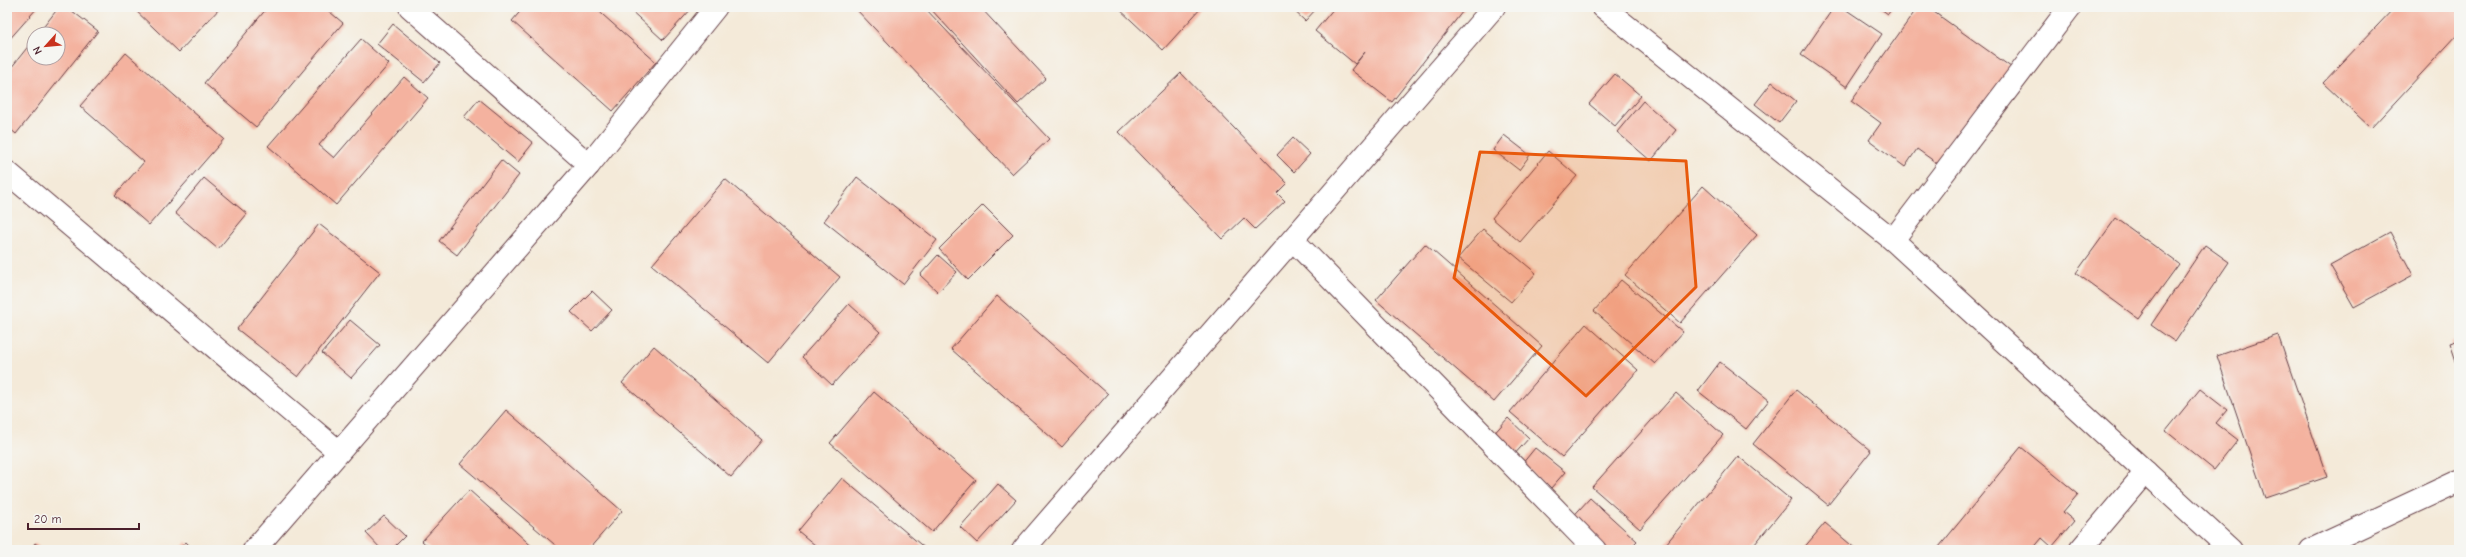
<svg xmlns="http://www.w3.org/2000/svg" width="2466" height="557" font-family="'Comic Neue',sans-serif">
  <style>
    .building { fill: #f4b29f }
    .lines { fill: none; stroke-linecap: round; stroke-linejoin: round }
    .minor-casing { stroke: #643d45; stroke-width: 24 }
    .minor { stroke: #fff; stroke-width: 22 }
    .marked { fill: #e8590c; fill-opacity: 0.2; stroke: #e8590c; stroke-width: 3; stroke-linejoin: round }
  </style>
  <rect width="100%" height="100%" fill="#f6f6f2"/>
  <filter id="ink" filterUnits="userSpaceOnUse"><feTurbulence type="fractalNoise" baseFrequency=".025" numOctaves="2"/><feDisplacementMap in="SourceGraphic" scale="8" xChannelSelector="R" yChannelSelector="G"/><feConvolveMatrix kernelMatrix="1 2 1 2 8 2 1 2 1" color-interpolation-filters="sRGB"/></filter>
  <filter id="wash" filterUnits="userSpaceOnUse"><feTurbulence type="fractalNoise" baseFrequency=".012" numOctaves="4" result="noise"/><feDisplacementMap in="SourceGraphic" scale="16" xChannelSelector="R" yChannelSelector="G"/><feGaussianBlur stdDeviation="0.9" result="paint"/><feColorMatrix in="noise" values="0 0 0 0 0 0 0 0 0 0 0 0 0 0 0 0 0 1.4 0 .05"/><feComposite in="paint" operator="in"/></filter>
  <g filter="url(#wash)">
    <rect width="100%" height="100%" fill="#f4ead9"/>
    <g id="blocks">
      <g class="building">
        <polygon points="7,7 38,7 7,42"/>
        <polygon points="59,7 67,7 98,31 16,134 7,126 7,73 34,39 34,58 58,58 58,34 38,34"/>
        <polygon points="132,7 221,7 179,52"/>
        <polygon points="268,7 324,7 343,23 256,127 204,83"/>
        <polygon points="524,7 594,7 656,62 613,111 512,21"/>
        <polygon points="627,7 693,7 663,40"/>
        <polygon points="856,7 924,7 1049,139 1012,174 855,8"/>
        <polygon points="929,7 980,7 1046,78 1018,104"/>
        <polygon points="1117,7 1202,7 1163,50"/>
        <polygon points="1290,7 1318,7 1305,21"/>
        <polygon points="1335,7 1466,7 1392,102 1351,70 1365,52 1355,64 1315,31"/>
        <polygon points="1834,7 1842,7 1882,34 1847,87 1801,55"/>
        <polygon points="1878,7 1893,7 1888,14"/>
        <polygon points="1918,7 1927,7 2015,70 1945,169 1917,149 1905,167 1869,140 1881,123 1851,101"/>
        <polygon points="2395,7 2459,7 2459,33 2371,128 2323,83"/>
        <polygon points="393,24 440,63 424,82 377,44"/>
        <polygon points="361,39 389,64 319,145 334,158 404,77 428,98 336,205 268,146"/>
        <polygon points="126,53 224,139 149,225 115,195 144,162 80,106"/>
        <polygon points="1181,73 1287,183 1277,193 1285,201 1255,229 1244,218 1222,239 1119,132"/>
        <polygon points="1615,74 1641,96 1615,126 1589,104"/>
        <polygon points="1772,82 1796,101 1779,123 1755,104"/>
        <polygon points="479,99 533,143 518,162 464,117"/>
        <polygon points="1643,101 1676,130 1651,161 1617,132"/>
        <polygon points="1504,135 1530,155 1519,170 1493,150"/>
        <polygon points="1293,138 1310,154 1294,172 1277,155"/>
        <polygon points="1548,151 1577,176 1520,242 1492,218"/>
        <polygon points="501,160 519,175 457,255 439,241"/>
        <polygon points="857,177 937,240 903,284 824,221"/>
        <polygon points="204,178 247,214 218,249 175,213"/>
        <polygon points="725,179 840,277 768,363 652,265"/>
        <polygon points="1703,186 1757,235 1680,323 1625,275"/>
        <polygon points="983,205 1013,235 968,280 939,249"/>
        <polygon points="2116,218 2179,264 2139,319 2076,273"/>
        <polygon points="319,224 380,272 298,377 237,329"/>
        <polygon points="1483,229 1536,273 1511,302 1458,258"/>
        <polygon points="2390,232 2413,275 2354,307 2330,265"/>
        <polygon points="1425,244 1542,346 1494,402 1376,300"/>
        <polygon points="2205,245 2229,262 2175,342 2151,325"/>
        <polygon points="938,255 957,272 938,292 920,275"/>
        <polygon points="1621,280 1683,332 1655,364 1594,311"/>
        <polygon points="592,291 612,310 592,331 571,312"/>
        <polygon points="997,296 1108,394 1062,447 951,349"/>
        <polygon points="849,304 880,332 832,385 802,357"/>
        <polygon points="350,320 380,345 351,378 322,353"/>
        <polygon points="1586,324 1638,370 1562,457 1510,412"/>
        <polygon points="2278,335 2327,477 2265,498 2217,356"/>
        <polygon points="2459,340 2459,370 2450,343"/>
        <polygon points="654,346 762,440 731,477 622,383"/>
        <polygon points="1720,362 1769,400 1746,429 1698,391"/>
        <polygon points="2200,389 2227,410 2216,423 2238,440 2214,470 2166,431"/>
        <polygon points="1796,390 1871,451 1828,505 1753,444"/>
        <polygon points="874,392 976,480 932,532 830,443"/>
        <polygon points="1676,393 1723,435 1640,529 1592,487"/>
        <polygon points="506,410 622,511 588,550 561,550 460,464"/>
        <polygon points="1508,418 1529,438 1513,456 1491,437"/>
        <polygon points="2021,447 2078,494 2063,512 2074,521 2052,547 2042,538 2032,550 1943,550 1939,547"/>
        <polygon points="1535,448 1565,472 1551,488 1522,464"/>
        <polygon points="1738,456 1791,500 1750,550 1661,550"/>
        <polygon points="842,478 927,550 821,550 798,531"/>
        <polygon points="998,484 1016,500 977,543 960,527"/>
        <polygon points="469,490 536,550 432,550 422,541"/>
        <polygon points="1590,498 1637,541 1628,550 1599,550 1568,522"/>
        <polygon points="384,516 405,536 391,550 382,550 366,533"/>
        <polygon points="1825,523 1857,550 1802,550"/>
        <polygon points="186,542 194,550 178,550"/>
        <polygon points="35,543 44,550 30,550"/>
      </g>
    </g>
  </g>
  <g filter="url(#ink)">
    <use href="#blocks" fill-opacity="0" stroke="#643d45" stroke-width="1"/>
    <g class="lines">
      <defs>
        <g id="minor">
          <polyline points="410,7 589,165"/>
          <polyline points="1603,7 1893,240 2231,550"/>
          <polyline points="7,172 339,452"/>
          <polyline points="1293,240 1595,550"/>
          <polyline points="1893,240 2070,7"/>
          <polyline points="254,550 589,165 716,7"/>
          <polyline points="1023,550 1494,7"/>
          <polyline points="2080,550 2146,472"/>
          <polyline points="2311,550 2459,481"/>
        </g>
      </defs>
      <use href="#minor" class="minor-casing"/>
      <use href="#minor" class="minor"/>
    </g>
  </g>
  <path class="marked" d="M1480,152l206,9 10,126 -110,109 -132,-118z"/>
  <rect width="2466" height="557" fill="none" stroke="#f6f6f2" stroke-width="24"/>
  <g transform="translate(46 46) rotate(243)"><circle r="19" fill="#f6f6f2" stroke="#b1a0a2"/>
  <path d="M0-3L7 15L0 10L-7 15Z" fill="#c8321e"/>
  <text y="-6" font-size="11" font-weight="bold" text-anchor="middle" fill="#4a1f2b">N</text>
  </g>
  <path d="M28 523v6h111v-6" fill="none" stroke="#4a1f2b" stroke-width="2"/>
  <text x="34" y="523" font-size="12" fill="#4a1f2b" stroke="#f6f6f2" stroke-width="3" paint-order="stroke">20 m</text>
</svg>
